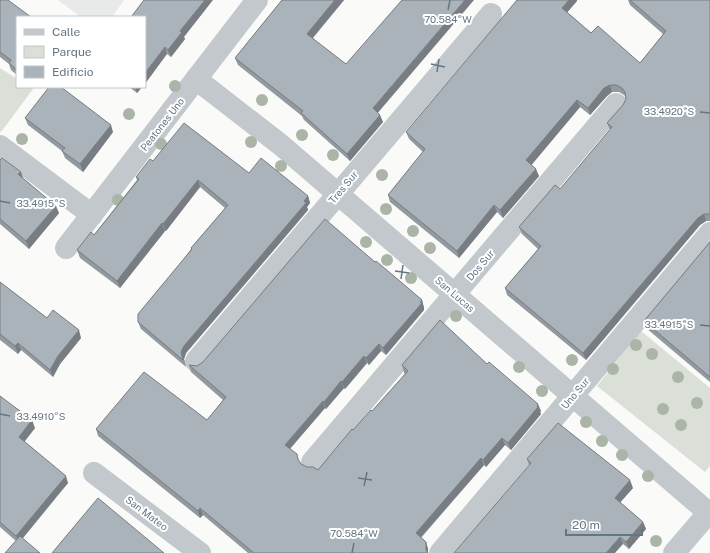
<svg xmlns="http://www.w3.org/2000/svg" width="710" height="553" font-family="'Public Sans',sans-serif">
  <style>
    .built { fill: #e8e9e9 }
    .green { fill: #dadfd7 }
    .lines { fill: none; stroke-linecap: round; stroke-linejoin: round }
    .minor { stroke: #c3c8cc; stroke-width: 22 }
    .tree { fill: #aab4a7 }
    .wall { fill: #929a9f }
    .shaded-wall { fill: #777d82 }
    .building { fill: #aab3b9; stroke: #777d82 }
    .ticks { fill: none; stroke: #657683; stroke-width: 1.5 }
    .labels { text-anchor: middle; stroke-width: 4; stroke-linejoin: round; paint-order: stroke }
    .street-label { font-size: 10px; fill: #657683; stroke: #fff }
    .ticks-label { font-size: 10px; text-anchor: middle; fill: #657683; stroke: #fff; stroke-width: 4; stroke-linejoin: round; paint-order: stroke }
  </style>
  <rect width="100%" height="100%" fill="#fafaf8"/>
  <polygon class="built" points="58,0 124,0 112,17 81,17"/>
  <g class="green">
    <polygon points="0,68 17,79 17,87 29,87 33,89 1,132 0,131"/>
    <polygon points="641,331 710,388 710,466 705,472 597,386"/>
  </g>
  <g class="lines">
    <g class="minor">
      <polyline points="196,79 281,145 710,514"/>
      <polyline points="0,146 92,215"/>
      <polyline points="66,248 257,0"/>
      <polyline points="196,361 491,14"/>
      <polyline points="312,462 616,104"/>
      <polyline points="94,473 200,553"/>
      <polyline points="440,553 710,233"/>
      <polyline points="674,553 710,511"/>
    </g>
  </g>
  <g class="tree">
    <circle cx="175" cy="86" r="6"/>
    <circle cx="262" cy="100" r="6"/>
    <circle cx="129" cy="114" r="6"/>
    <circle cx="302" cy="135" r="6"/>
    <circle cx="22" cy="139" r="6"/>
    <circle cx="251" cy="142" r="6"/>
    <circle cx="161" cy="144" r="6"/>
    <circle cx="333" cy="155" r="6"/>
    <circle cx="281" cy="166" r="6"/>
    <circle cx="382" cy="175" r="6"/>
    <circle cx="118" cy="200" r="6"/>
    <circle cx="386" cy="209" r="6"/>
    <circle cx="413" cy="231" r="6"/>
    <circle cx="366" cy="242" r="6"/>
    <circle cx="430" cy="248" r="6"/>
    <circle cx="387" cy="260" r="6"/>
    <circle cx="411" cy="278" r="6"/>
    <circle cx="456" cy="316" r="6"/>
    <circle cx="636" cy="345" r="6"/>
    <circle cx="652" cy="354" r="6"/>
    <circle cx="572" cy="360" r="6"/>
    <circle cx="519" cy="367" r="6"/>
    <circle cx="613" cy="369" r="6"/>
    <circle cx="678" cy="377" r="6"/>
    <circle cx="542" cy="391" r="6"/>
    <circle cx="697" cy="403" r="6"/>
    <circle cx="663" cy="409" r="6"/>
    <circle cx="586" cy="422" r="6"/>
    <circle cx="681" cy="425" r="6"/>
    <circle cx="602" cy="441" r="6"/>
    <circle cx="622" cy="455" r="6"/>
    <circle cx="648" cy="476" r="6"/>
    <circle cx="656" cy="541" r="6"/>
  </g>
  <g class="wall">
    <polygon points="0,0 17,17 17,75 11,70 9,64 0,57"/>
    <polygon points="144,0 184,37 185,39 171,57 167,54"/>
    <polygon points="282,0 344,0 313,38 378,113 383,122 350,161 304,120 302,116 238,65 235,58"/>
    <polygon points="628,0 710,0 710,221 706,221 700,225 586,360 507,295 505,288 538,249 522,234 519,227 560,189 610,130 607,123 623,105 626,99 625,96 624,95 619,92 612,92 607,96 590,115 580,107 531,165 539,176 503,218 497,212 459,258 390,202 388,195 423,152 409,139 406,132 577,1 567,12 591,33 640,63 663,34 630,5"/>
    <polygon points="129,87 142,87 137,93"/>
    <polygon points="25,118 113,132 83,172 65,158 62,151 28,125"/>
    <polygon points="0,160 21,172 23,178 59,213 29,249 0,224"/>
    <polygon points="153,161 249,173 308,196 310,203 307,207 308,210 186,353 184,359 186,367 141,329 138,322 191,249 191,248 225,208 200,187 166,231 165,231 120,288 80,258 77,250 94,235 137,180 136,177"/>
    <polygon points="710,242 710,382 646,328 644,321"/>
    <polygon points="375,262 422,300 424,308 424,310 386,355 381,351 369,365 367,363 345,389 344,388 326,409 325,408 290,449 301,464 307,467 318,470 353,430 372,411 405,374 404,373 402,365 487,364 541,411 540,412 541,414 511,450 505,445 486,467 484,465 421,538 426,542 428,549 428,553 248,553 203,515 200,518 98,436 96,429 207,420 223,400 191,372 189,365 197,366"/>
    <polygon points="0,282 47,318 81,338 60,364 53,377 21,350 18,354 0,340"/>
    <polygon points="0,396 35,428 24,441 68,483 16,541 0,527"/>
    <polygon points="527,459 633,488 620,502 643,522 646,529 629,549 529,465"/>
  </g>
  <g class="shaded-wall">
    <polygon points="205,0 213,0 184,37 185,39 171,57 168,50 180,31"/>
    <polygon points="335,0 344,0 310,41 307,34"/>
    <polygon points="465,0 474,0 376,115 373,108"/>
    <polygon points="569,0 577,0 577,1 565,15 562,8"/>
    <polygon points="165,47 167,54 145,84 145,73"/>
    <polygon points="610,85 612,92 607,96 590,115 588,108 604,88"/>
    <polygon points="135,87 142,87 137,93"/>
    <polygon points="577,100 580,107 529,168 526,160"/>
    <polygon points="380,115 383,122 350,161 347,154"/>
    <polygon points="111,125 113,132 83,172 80,164"/>
    <polygon points="536,169 539,176 503,218 500,210"/>
    <polygon points="21,172 23,179 18,174"/>
    <polygon points="198,180 200,187 166,231 163,224"/>
    <polygon points="308,196 310,203 307,207 308,210 186,353 184,359 186,367 181,352 184,346"/>
    <polygon points="494,205 497,212 459,258 457,251"/>
    <polygon points="56,206 59,213 29,249 26,241"/>
    <polygon points="704,214 706,221 700,225 586,360 583,353 698,218"/>
    <polygon points="162,223 165,231 120,288 117,281"/>
    <polygon points="422,300 424,308 424,310 386,355 383,348"/>
    <polygon points="79,330 81,338 60,364 53,377 50,370 58,356"/>
    <polygon points="18,343 21,350 18,354 15,346"/>
    <polygon points="379,344 381,351 369,365 366,358"/>
    <polygon points="364,356 367,363 345,389 342,382"/>
    <polygon points="341,381 344,388 326,409 324,402"/>
    <polygon points="323,401 325,408 287,452 285,445"/>
    <polygon points="538,404 541,411 540,412 541,414 511,450 508,443"/>
    <polygon points="32,420 35,428 22,445 19,437"/>
    <polygon points="502,438 505,445 486,467 483,460"/>
    <polygon points="481,458 484,465 418,540 416,533"/>
    <polygon points="66,476 68,483 19,543 16,536"/>
    <polygon points="630,480 633,488 618,505 615,498"/>
    <polygon points="200,508 203,515 200,518 198,511"/>
    <polygon points="643,522 646,529 629,549 626,542"/>
    <polygon points="620,537 623,544 615,553 606,553"/>
    <polygon points="426,542 428,549 428,553 427,553 426,550"/>
  </g>
  <g class="building">
    <polygon points="0,0 8,0 31,17 17,17 17,70 9,63 11,60 0,52"/>
    <polygon points="144,0 205,0 180,31 182,32 168,50 165,47 145,73 145,17 131,17"/>
    <polygon points="282,0 335,0 307,34 346,64 402,0 465,0 373,108 380,115 347,154 301,113 303,111 235,58"/>
    <polygon points="517,0 569,0 562,8 591,33 598,26 640,63 666,31 630,0 710,0 710,214 704,214 698,218 583,353 505,288 541,246 519,227 555,185 560,189 612,127 607,123 623,105 626,99 625,92 622,88 616,85 610,85 604,88 588,108 577,100 526,160 536,169 500,210 494,205 457,251 388,195 425,149 406,132"/>
    <polygon points="49,87 61,87 111,125 80,164 62,151 65,148 25,118"/>
    <polygon points="184,123 249,173 261,158 308,196 304,201 306,203 184,346 181,352 183,360 138,322 138,314 192,249 191,248 228,205 198,180 163,224 162,223 117,281 77,250 91,232 94,235 139,179 136,177 150,159 153,161"/>
    <polygon points="2,158 21,172 18,174 56,206 26,241 0,219 0,160"/>
    <polygon points="325,219 375,262 376,261 401,282 422,300 420,302 422,303 383,348 379,344 366,358 364,356 342,382 341,381 324,402 323,401 285,445 297,454 298,459 301,464 307,467 313,467 318,470 352,429 353,430 371,410 372,411 408,371 402,365 440,320 487,364 489,362 538,404 537,406 538,407 508,443 502,438 483,460 481,458 416,533 426,542 426,550 428,553 254,553 200,508 198,511 96,429 144,372 207,420 226,397 189,365 197,366 203,362"/>
    <polygon points="710,242 710,377 644,321"/>
    <polygon points="0,282 47,318 53,310 79,330 58,356 50,370 18,343 15,346 0,334"/>
    <polygon points="0,396 32,420 19,437 66,476 16,536 0,522"/>
    <polygon points="558,423 630,480 615,498 643,522 626,542 620,537 606,553 454,553 531,463 527,459"/>
    <polygon points="98,498 164,553 52,553"/>
    <polygon points="20,536 40,553 5,553"/>
  </g>
  <path class="ticks" d="M448,10l2,-10M431,64l14,3M437,72l2,-13M700,112l10,1M0,201l10,2M395,271l14,2M401,279l2,-14M700,325l10,1M0,414l10,2M358,478l14,2M364,486l3,-14M352,553l2,-10"/>
  <g class="labels">
    <g class="street-label">
      <text transform="translate(162 124) rotate(-52)" y="4">Peatones Uno</text>
      <text transform="translate(343 187) rotate(-50)" y="4">Tres Sur</text>
      <text transform="translate(480 265) rotate(-50)" y="4">Dos Sur</text>
      <text transform="translate(455 294) rotate(41)" y="4">San Lucas</text>
      <text transform="translate(575 393) rotate(-50)" y="4">Uno Sur</text>
      <text transform="translate(147 513) rotate(37)" y="4">San Mateo</text>
    </g>
  </g>
  <g class="ticks-label">
    <text x="448" y="23">70.584°W</text>
    <text x="669" y="115">33.4920°S</text>
    <text x="41" y="207">33.4915°S</text>
    <text x="669" y="328">33.4915°S</text>
    <text x="41" y="420">33.4910°S</text>
    <text x="354" y="537">70.584°W</text>
  </g>
  <rect x="16" y="16" width="130" height="72" fill="#ffffff" stroke="#c1c8cd"/>
  <rect x="24" y="29" width="20" height="6" fill="#c3c8cc" stroke="#c1c8cd"/>
  <text x="52" y="36" font-size="12" fill="#657683">Calle</text>
  <rect x="24" y="46" width="20" height="12" fill="#dadfd7" stroke="#c1c8cd"/>
  <text x="52" y="56" font-size="12" fill="#657683">Parque</text>
  <rect x="24" y="66" width="20" height="12" fill="#aab3b9" stroke="#c1c8cd"/>
  <text x="52" y="76" font-size="12" fill="#657683">Edificio</text>
  <path d="M566 529v6h76v-6" fill="none" stroke="#657683" stroke-width="2"/>
  <text x="572" y="529" font-size="12" fill="#657683" stroke="#ffffff" stroke-width="3" paint-order="stroke">20 m</text>
</svg>
